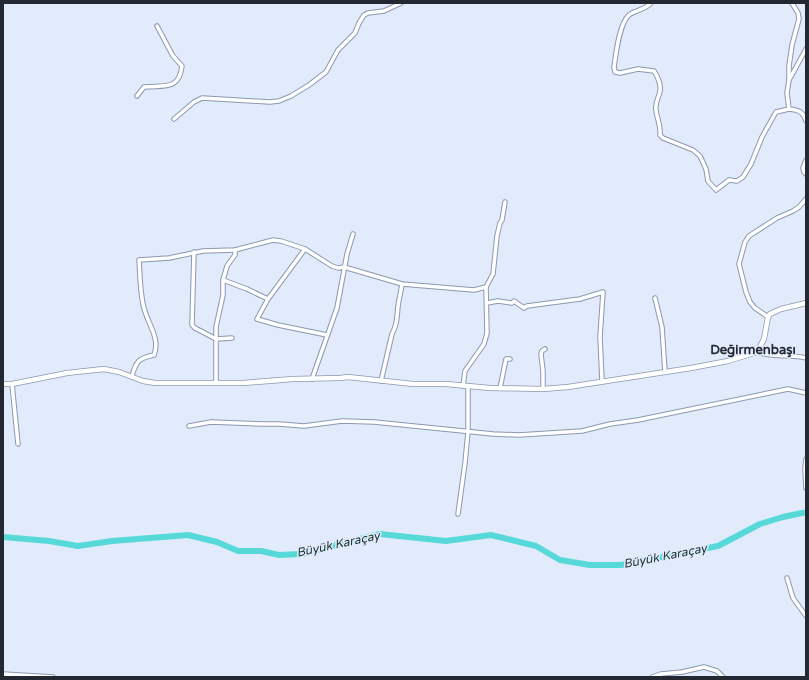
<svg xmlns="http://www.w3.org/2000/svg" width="809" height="680" font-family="'Varela Round',sans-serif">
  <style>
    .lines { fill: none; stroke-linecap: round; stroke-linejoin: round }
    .river { stroke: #58d9d9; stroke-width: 6 }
    .minor-casing { stroke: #8b98b0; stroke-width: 5.5 }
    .tertiary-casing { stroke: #8b98b0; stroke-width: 6 }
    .minor { stroke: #fff; stroke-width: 3.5 }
    .tertiary { stroke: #fff; stroke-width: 4.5 }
    .labels { text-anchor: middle; stroke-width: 3; stroke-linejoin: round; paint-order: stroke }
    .water-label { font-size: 12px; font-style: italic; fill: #1c3332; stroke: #e2ebfb }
    .quarter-label { font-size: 13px; font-weight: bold; fill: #232832; stroke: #e2ebfb }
  </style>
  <rect width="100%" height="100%" fill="#e2ebfb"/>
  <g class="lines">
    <polyline class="river" points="3,537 49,541 78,546 112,541 188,535 217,542 238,551 261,551 279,555 301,554 380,534 446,541 491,535 536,546 560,560 590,565 621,565 718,546 760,524 783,517 802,513 806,513"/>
    <defs>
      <g id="minor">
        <path d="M651,3c-6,7 -16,7 -22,12 -10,9 -13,39 -15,52l1,5 5,1 18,-4 16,2c5,7 8,17 5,24 -2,6 -4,9 -3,15 1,10 5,14 4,25l3,3 30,12 7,6 6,13 2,12 8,9 13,-10 8,1 6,-4 8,-13 11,-27 14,-25 13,-3"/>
        <path d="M806,49l-17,31 -2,13 2,16c9,1 14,2 17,12"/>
        <polyline points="789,79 789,66 792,45 799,19 798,13 792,3"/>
        <path d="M137,96l7,-9c20,-2 35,4 38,-21l-9,-10 -16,-30"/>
        <polyline points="174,119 194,102 202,98 270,102 279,101 291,96 309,85 326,72 338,50 355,33 359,23 364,15 368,13 384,11 401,3"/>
        <polyline points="806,160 803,168 804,172 806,174"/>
        <polyline points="305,249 268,299 257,319 278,325 327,335"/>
        <polyline points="194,252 192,325 195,328 216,339 232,338"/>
        <polyline points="223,280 247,289 268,299"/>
        <polyline points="655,298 662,327 665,372"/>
        <polyline points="487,303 498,301 512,303 514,301 524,308 527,306 580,299 603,292 600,337 602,381"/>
        <polyline points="768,317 755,308 750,302 746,292 739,264 745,242 749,236 777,218 793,211 799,207 806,199"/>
        <path d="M757,352c15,6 33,2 49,6"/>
        <path d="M132,376c4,-15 7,-18 22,-21 7,-18 -8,-33 -11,-51 -3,-15 -3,-29 -4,-44l30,-2 34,-7 32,-1 38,-10 8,1 24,8 27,17 6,2 6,-1 58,17 72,6 12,-3"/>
        <polyline points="312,379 337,308 347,254 353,234"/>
        <path d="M381,381l11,-47c5,-9 5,-17 6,-28 1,-7 3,-15 4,-22"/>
        <polyline points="216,383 216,327 223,295 223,280 227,266 235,255 235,250"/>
        <polyline points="12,384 18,444"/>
        <polyline points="463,386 465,371 484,344 487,333 486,287 493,274 497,236 500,223 502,220 505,202"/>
        <polyline points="500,388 506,359 510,359"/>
        <polyline points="543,389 543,371 541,354 542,351 545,349"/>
        <polyline points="189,426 211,422 263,424 279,424 304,426 342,421 374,422 493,434 519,435 582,431 610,424 638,420 788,389 806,393"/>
        <polyline points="806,459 805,469 806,488"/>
        <polyline points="458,514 465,463 468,432 468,386"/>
        <polyline points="787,578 793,598 806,616"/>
        <polyline points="3,674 53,677"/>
        <polyline points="652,677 661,674 682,672 704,667 717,671 723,677"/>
      </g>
      <polyline id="tertiary" points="3,384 12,384 67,373 104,369 119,372 143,381 155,383 243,383 293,379 340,378 348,377 413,384 446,384 490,388 543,389 568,387 691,368 728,361 757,352 764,339 768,317 770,314 781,309 806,303"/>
    </defs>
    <use href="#minor" class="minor-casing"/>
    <use href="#tertiary" class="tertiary-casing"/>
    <use href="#minor" class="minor"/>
    <use href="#tertiary" class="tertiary"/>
  </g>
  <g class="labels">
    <g class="water-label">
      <text transform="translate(338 544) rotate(-12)" y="4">Büyük Karaçay</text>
      <text transform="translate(665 556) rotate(-11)" y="4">Büyük Karaçay</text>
    </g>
    <g class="quarter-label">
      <text x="753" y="354">Değirmenbaşı</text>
    </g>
  </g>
  <rect width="809" height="680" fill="none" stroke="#232832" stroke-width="8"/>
</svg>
